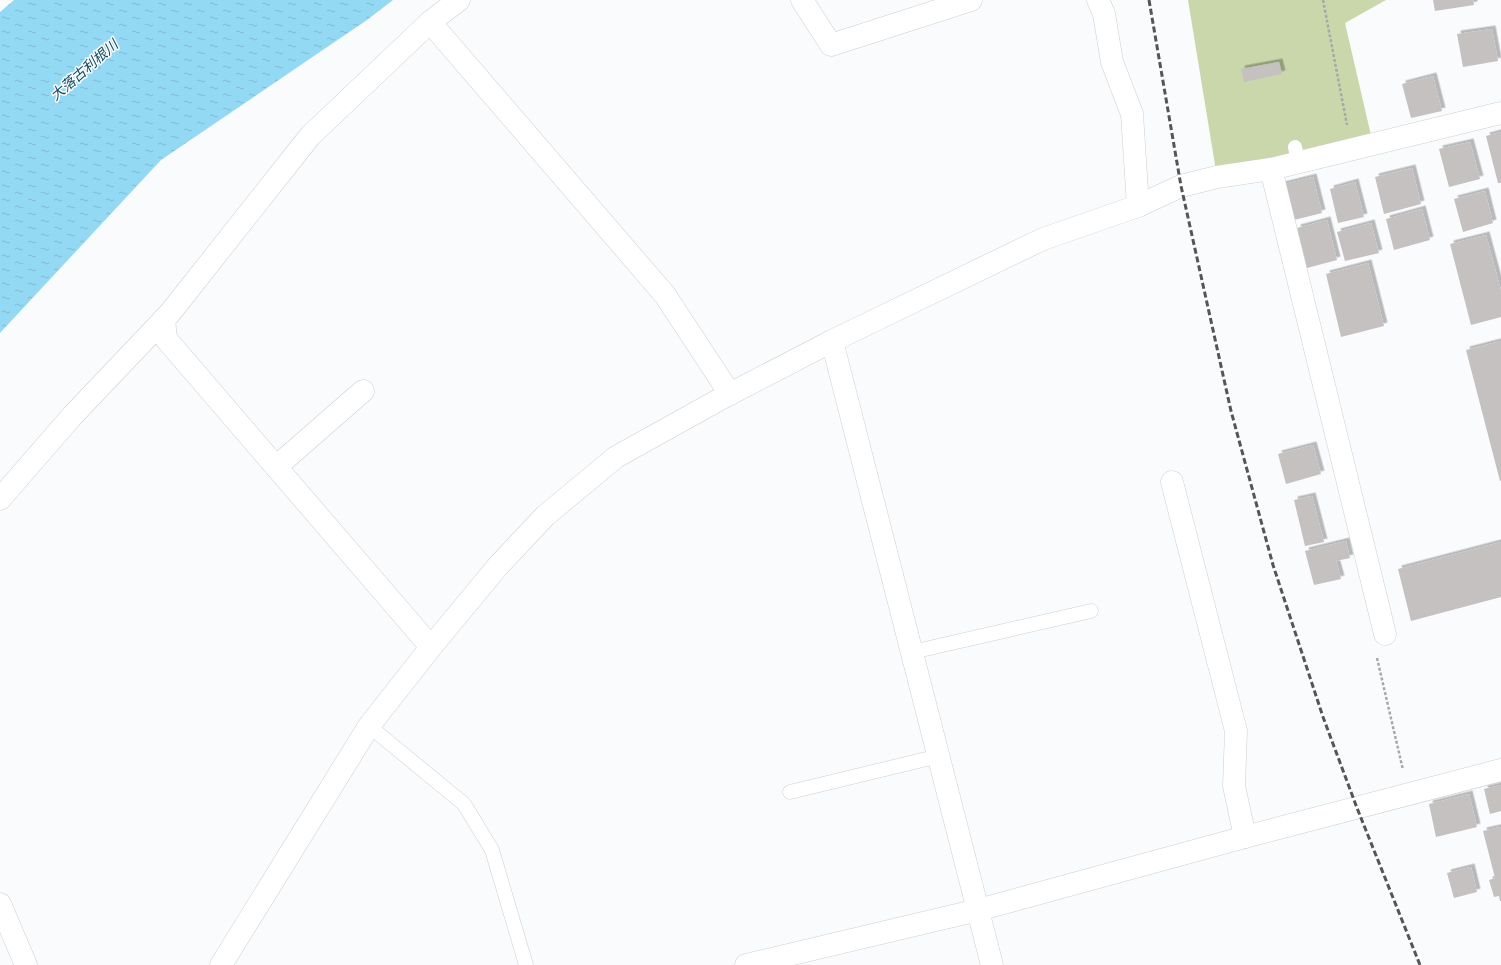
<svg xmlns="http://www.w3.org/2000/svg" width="1501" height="965" font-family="Karla,'Noto Sans JP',sans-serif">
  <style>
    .green { fill: #cad7aa }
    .water { fill: url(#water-ripples) }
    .building { fill: #c4c1c0; filter: url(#shadow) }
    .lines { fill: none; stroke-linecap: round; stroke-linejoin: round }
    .service-casing { stroke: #cdcfd1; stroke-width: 15 }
    .minor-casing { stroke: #cdcfd1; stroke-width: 23 }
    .path { stroke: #a7a8a9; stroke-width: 2.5; stroke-dasharray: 3 2; stroke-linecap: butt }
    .service { stroke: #fff; stroke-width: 14 }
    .minor { stroke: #fff; stroke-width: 22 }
    .rail { stroke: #545556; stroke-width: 3; stroke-dasharray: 6 3; stroke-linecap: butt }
    .labels { text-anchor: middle; stroke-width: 3; stroke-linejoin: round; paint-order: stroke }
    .water-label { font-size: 14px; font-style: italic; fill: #124c5f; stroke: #f9fbfd }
  </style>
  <defs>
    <pattern id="water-ripples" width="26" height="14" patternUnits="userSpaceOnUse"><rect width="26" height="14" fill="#94d9f4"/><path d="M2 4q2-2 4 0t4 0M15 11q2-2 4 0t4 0" fill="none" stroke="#80bbd2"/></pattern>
    <filter id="shadow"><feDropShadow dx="3.5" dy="-3.5" stdDeviation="0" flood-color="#0004"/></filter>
  </defs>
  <rect width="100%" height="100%" fill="#f9fbfd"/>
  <polygon class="green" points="1188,0 1386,0 1345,23 1373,144 1217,177"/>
  <polygon class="water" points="14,0 393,0 367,20 161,160 0,333 0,12"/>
  <g class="building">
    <polygon points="1433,0 1473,0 1474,5 1435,11"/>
    <polygon points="1492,29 1498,61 1463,67 1457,34"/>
    <polygon points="1279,62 1282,74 1244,82 1241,69"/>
    <polygon points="1433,76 1442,111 1411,118 1402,84"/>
    <polygon points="1501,132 1501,183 1498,183 1486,136"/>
    <polygon points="1470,142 1480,179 1449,187 1439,149"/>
    <polygon points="1412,168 1421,204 1384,214 1375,177"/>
    <polygon points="1313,177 1322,213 1290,221 1281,185"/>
    <polygon points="1355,182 1364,217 1338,223 1330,189"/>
    <polygon points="1485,191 1493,223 1463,232 1454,199"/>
    <polygon points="1422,209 1430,240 1394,250 1386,219"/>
    <polygon points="1327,220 1337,260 1307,268 1297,228"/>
    <polygon points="1371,223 1379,253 1345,261 1337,232"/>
    <polygon points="1486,235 1501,291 1501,317 1471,325 1450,244"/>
    <polygon points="1368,263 1384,326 1341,337 1326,274"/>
    <polygon points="1501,341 1501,481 1500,481 1466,350"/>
    <polygon points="1313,445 1321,474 1286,484 1278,454"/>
    <polygon points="1312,496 1324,542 1305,546 1294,500"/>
    <polygon points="1346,541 1350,558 1336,561 1341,579 1314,585 1305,551"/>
    <polygon points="1501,542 1501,597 1411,621 1398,569"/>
    <polygon points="1501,785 1501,811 1490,814 1484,789"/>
    <polygon points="1469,794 1477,827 1436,837 1429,804"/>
    <polygon points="1501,827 1501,901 1500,901 1499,896 1494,897 1489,880 1495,878 1483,831"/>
    <polygon points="1471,867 1477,892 1454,898 1447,873"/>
  </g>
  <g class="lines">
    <defs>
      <g id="service">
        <polyline points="1295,147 1298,162"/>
        <polyline points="912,652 1091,611"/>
        <polyline points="369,726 464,804 492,850 526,965"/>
        <polyline points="790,792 939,756"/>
      </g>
      <g id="minor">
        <polyline points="802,0 831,45 971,0"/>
        <polyline points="430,22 665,295 730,394"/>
        <polyline points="1271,169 1385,634"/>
        <polyline points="1138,206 1181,186 1217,177 1271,169 1501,113"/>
        <polyline points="164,319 166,339 431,647"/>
        <polyline points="832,341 992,965"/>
        <polyline points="276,467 363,391"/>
        <polyline points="1172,482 1236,731 1234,786 1245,837"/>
        <polyline points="0,499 73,415 170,313 310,136 430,22 459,0"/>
        <polyline points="0,904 26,965"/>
        <polyline points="221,965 369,726 431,647 498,566 545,516 616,457 724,397 832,341 1043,239 1138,206 1132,114 1112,62 1104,14 1098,0"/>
        <polyline points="746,965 978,910 1245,837 1501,770"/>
      </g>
    </defs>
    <use href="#service" class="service-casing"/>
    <use href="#minor" class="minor-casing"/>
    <g class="path">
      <polyline points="1323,0 1347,125"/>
      <polyline points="1377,658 1403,770"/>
    </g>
    <use href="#service" class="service"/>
    <use href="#minor" class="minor"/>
    <polyline class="rail" points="1149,0 1181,186 1231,411 1273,565 1323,717 1357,808 1420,965"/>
  </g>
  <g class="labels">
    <g class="water-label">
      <text transform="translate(84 70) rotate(-41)" y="5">大落古利根川</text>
    </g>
  </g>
</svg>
